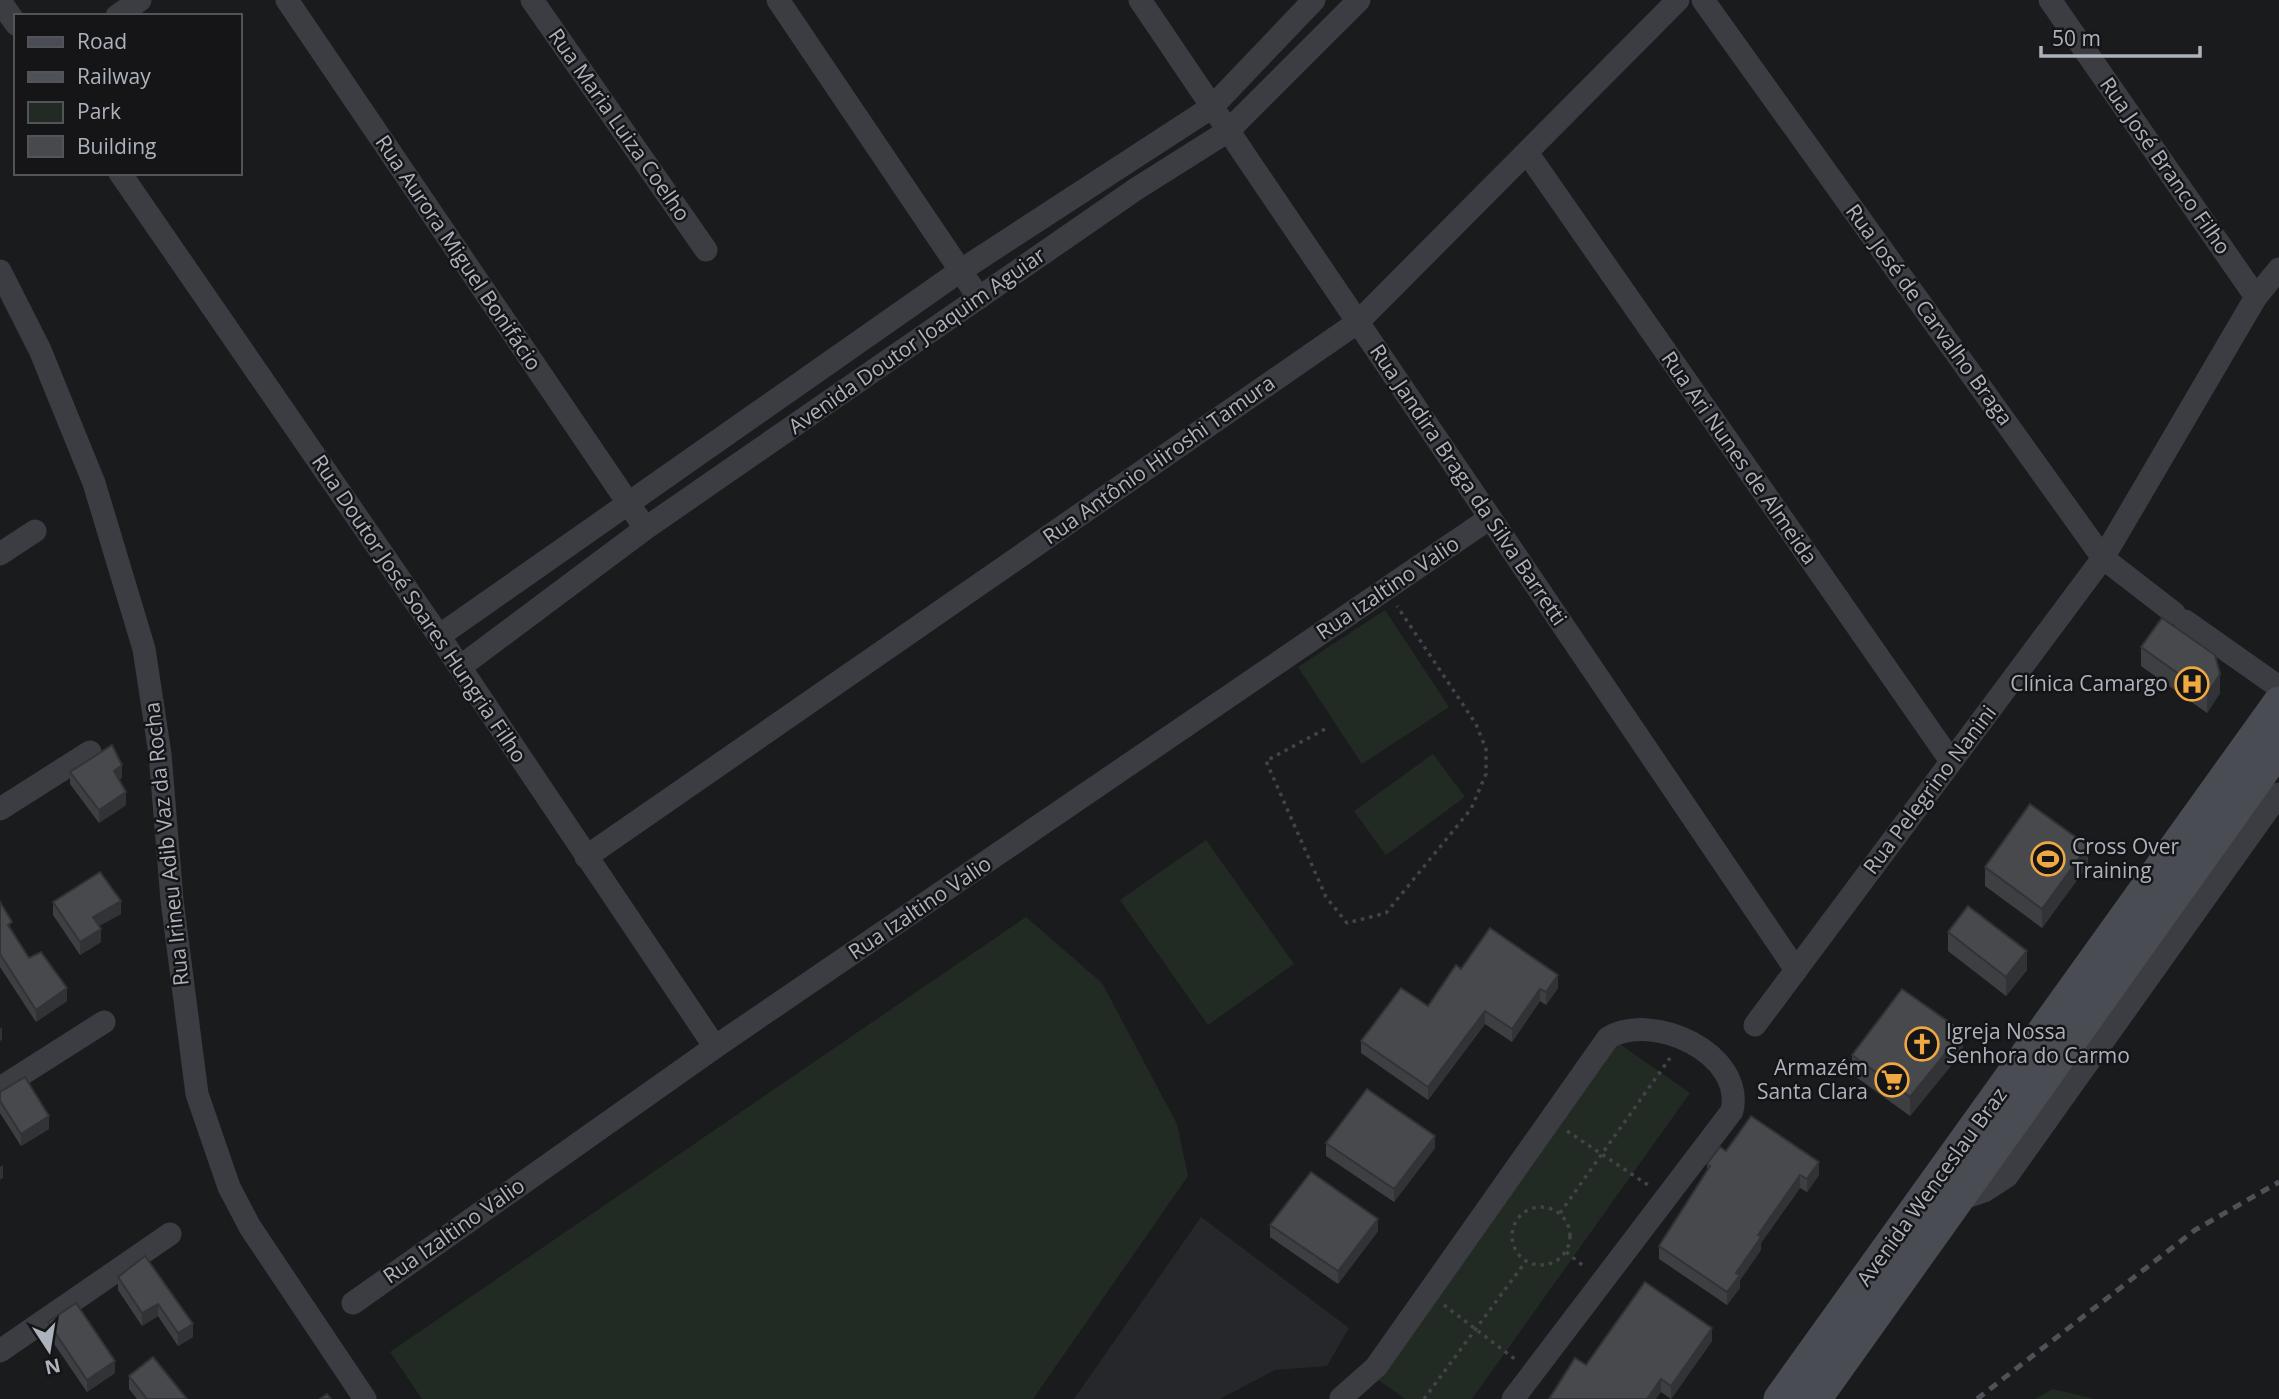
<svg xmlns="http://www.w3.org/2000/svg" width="2279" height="1399" font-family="'Open Sans',sans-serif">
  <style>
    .built { fill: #26272a }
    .green { fill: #222b23 }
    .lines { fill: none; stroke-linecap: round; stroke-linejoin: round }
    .path { stroke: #414449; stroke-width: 3.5; stroke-dasharray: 3.5 5; stroke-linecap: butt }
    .street { stroke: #3b3d42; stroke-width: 23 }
    .secondary { stroke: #494c52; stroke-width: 33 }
    .rail { stroke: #4e5157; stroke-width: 5; stroke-dasharray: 9 7; stroke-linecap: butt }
    .wall { fill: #3d3f42 }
    .shaded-wall { fill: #323336 }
    .building { fill: #47494d; stroke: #323336; stroke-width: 2 }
    .labels { text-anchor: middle; stroke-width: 5; stroke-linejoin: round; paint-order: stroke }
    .street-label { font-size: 21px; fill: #adb3bc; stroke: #151518 }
    .poi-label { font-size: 21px; fill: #adb3bc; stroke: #151518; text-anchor: end }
  </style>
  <rect width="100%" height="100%" fill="#1a1b1d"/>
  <polygon class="built" points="1201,1217 1349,1328 1327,1366 1275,1370 1220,1399 1074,1399"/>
  <g class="green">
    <polygon points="1385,610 1449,707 1362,764 1298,667"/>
    <polygon points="1433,754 1465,797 1386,855 1354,811"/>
    <polygon points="1206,840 1294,964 1208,1025 1120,900"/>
    <polygon points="1026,917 1102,983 1177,1124 1188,1176 1033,1399 422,1399 390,1352"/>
    <polygon points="1614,1040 1690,1093 1472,1399 1405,1399 1374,1377"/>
    <polygon points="2053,1389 2095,1399 2035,1399"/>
  </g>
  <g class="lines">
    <g class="path">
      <polyline points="1325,729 1266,761 1326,897 1347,923 1386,913 1471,809 1486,774 1486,749 1476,724 1397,606"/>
      <polyline points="1567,1131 1648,1185"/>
      <circle cx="1541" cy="1236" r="29"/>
      <polyline points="1560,1213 1670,1058"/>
      <polyline points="1566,1252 1586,1268"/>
      <polyline points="1444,1305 1516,1360"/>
      <polyline points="1424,1399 1526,1261"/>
    </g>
    <g class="street">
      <polyline points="287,0 639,519"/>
      <polyline points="532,0 706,250"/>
      <polyline points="778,0 979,298"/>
      <polyline points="1140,0 1796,970"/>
      <polyline points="1703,0 2103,558 2174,613"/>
      <polyline points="2050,0 2256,297"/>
      <polyline points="0,1 16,24"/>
      <polyline points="117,16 140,0"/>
      <polyline points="1528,154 1951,761"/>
      <polyline points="120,173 439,636 715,1047"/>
      <polyline points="0,271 40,350 94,483 144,649 160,754 172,900 197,1094 229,1187 250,1227 365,1399"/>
      <polyline points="0,554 35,531"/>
      <polyline points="2185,621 2279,687"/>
      <polyline points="439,636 960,271 1212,107 1314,0"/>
      <polyline points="460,667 646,528 1136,189 1228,131 1359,0"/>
      <polyline points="0,809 90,752"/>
      <polyline points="586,857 1358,322 1678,0"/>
      <polyline points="1755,1025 2103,558 2256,297 2279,269"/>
      <polyline points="0,1088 104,1022"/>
      <polyline points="1955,1201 1984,1191 2007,1176 2279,794"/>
      <polyline points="353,1303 715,1047 1490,518"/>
      <polyline points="0,1351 170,1234"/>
      <path d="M1341,1398l35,-31 232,-329c44,-27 137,15 124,73l-219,288"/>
    </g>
    <g class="secondary">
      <polyline points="1780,1399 2279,703"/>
      <polyline points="1815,1399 2279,748"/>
    </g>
    <polyline class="rail" points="1977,1399 2195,1230 2279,1182"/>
  </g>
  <g class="wall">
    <polygon points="2141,647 2220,693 2207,713 2141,666"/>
    <polygon points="70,772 122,778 119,780 126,805 99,823 70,784"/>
    <polygon points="2088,865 2042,928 1985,886 1985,867"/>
    <polygon points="0,902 12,931 29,958 67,1001 36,1022 0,967"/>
    <polygon points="53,902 121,914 99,926 101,942 80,955 53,915"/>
    <polygon points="1948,932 2027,970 2006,996 1948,951"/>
    <polygon points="1461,969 1558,988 1546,1005 1540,1001 1512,1042 1485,1024 1428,1100 1361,1053 1361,1041 1428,1006"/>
    <polygon points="1963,1051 1910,1116 1852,1074 1852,1055"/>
    <polygon points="0,1092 49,1129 21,1146 0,1113"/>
    <polygon points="1326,1143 1435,1148 1394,1202 1326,1156"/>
    <polygon points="1726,1151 1819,1175 1807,1192 1800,1188 1761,1243 1761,1250 1740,1280 1740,1288 1727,1305 1659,1259 1659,1246 1707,1171 1707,1164"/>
    <polygon points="1270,1225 1378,1231 1338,1284 1270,1237"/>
    <polygon points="145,1256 193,1337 178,1346 158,1316 142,1326 118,1290 118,1277"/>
    <polygon points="48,1322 115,1373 87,1392 48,1335"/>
    <polygon points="1712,1341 1671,1399 1661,1392 1586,1365"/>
    <polygon points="129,1376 187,1399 137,1399 129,1389"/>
  </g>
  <g class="shaded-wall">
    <polygon points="2220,674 2220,693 2207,713 2207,694"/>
    <polygon points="122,765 122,778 114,784 114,771"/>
    <polygon points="126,792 126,805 99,823 99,810"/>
    <polygon points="2088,846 2088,865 2042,928 2042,909"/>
    <polygon points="121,901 121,914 93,929 93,917"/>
    <polygon points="101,929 101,942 80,955 80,942"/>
    <polygon points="2027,951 2027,970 2006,996 2006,977"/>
    <polygon points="1558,975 1558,988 1546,1005 1546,992"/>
    <polygon points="67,988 67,1001 36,1022 36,1010"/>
    <polygon points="1540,989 1540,1001 1512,1042 1512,1029"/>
    <polygon points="1485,1011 1485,1024 1428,1100 1428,1087"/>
    <polygon points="2,1027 2,1040 0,1041 0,1029"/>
    <polygon points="1963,1032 1963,1051 1910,1116 1910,1097"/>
    <polygon points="49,1116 49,1129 21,1146 21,1134"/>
    <polygon points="1435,1136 1435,1148 1394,1202 1394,1189"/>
    <polygon points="1819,1162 1819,1175 1807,1192 1807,1179"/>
    <polygon points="3,1165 3,1178 0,1180 0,1167"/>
    <polygon points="1800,1175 1800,1188 1761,1243 1761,1250 1740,1280 1740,1288 1727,1305 1727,1292 1736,1273 1758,1235"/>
    <polygon points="1378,1219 1378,1231 1338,1284 1338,1271"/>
    <polygon points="158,1304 158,1316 142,1326 142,1313"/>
    <polygon points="193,1324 193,1337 178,1346 178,1333"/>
    <polygon points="1712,1328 1712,1341 1671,1399 1671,1386"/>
    <polygon points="115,1361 115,1373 87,1392 87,1380"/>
    <polygon points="1661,1379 1661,1392 1656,1399 1647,1399"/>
  </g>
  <g class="building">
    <polygon points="2162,618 2215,655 2220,674 2207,694 2141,647"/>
    <polygon points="112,745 122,765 114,771 126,792 99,810 70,772"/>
    <polygon points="2030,804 2088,846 2042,909 1985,867"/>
    <polygon points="100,872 121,901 93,917 101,929 80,942 53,902"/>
    <polygon points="0,902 12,922 8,925 29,958 41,952 67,988 36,1010 0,954"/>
    <polygon points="1968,906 2027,951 2006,977 1948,932"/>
    <polygon points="1490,928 1558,975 1546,992 1540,989 1512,1029 1485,1011 1428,1087 1361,1041 1401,988 1428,1006 1456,965 1461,969"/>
    <polygon points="1902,989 1963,1032 1910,1097 1852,1055"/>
    <polygon points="25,1077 49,1116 21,1134 0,1101 0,1092"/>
    <polygon points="1367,1089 1435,1136 1394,1189 1326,1143"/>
    <polygon points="1751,1116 1819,1162 1807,1179 1800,1175 1758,1235 1761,1237 1736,1273 1740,1275 1727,1292 1659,1246 1710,1166 1707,1164 1720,1147 1726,1151"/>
    <polygon points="1311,1172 1378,1219 1338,1271 1270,1225"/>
    <polygon points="145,1256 193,1324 178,1333 158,1304 142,1313 118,1277"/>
    <polygon points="1645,1282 1712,1328 1671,1386 1661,1379 1647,1399 1549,1399 1575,1358 1586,1365"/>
    <polygon points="76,1303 115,1361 87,1380 48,1322"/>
    <polygon points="153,1357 187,1399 147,1399 129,1376"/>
    <polygon points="327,1394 331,1399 320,1399"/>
  </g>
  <defs>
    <symbol id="hospital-ring" viewBox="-11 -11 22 22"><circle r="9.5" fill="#151518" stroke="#efa940" stroke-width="1.5"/><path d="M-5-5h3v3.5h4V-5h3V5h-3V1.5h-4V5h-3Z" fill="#efa940"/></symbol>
    <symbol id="stadium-ring" viewBox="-11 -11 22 22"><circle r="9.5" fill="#151518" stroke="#efa940" stroke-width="1.5"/><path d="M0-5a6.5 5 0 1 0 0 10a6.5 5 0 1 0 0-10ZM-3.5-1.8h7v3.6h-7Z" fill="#efa940"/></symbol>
    <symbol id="church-ring" viewBox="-11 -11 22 22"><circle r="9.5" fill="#151518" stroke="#efa940" stroke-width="1.5"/><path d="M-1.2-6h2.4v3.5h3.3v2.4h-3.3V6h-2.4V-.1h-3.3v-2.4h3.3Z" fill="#efa940"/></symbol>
    <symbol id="supermarket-ring" viewBox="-11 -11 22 22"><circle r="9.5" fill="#151518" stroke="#efa940" stroke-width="1.5"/><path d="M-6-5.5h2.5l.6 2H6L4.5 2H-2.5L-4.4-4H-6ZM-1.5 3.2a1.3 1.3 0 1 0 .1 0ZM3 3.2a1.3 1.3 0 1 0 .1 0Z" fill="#efa940"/></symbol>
  </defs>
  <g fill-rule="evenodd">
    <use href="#hospital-ring" x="2173" y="665" width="38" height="38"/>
    <use href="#stadium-ring" x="2029" y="840" width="38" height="38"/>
    <use href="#church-ring" x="1903" y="1025" width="38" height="38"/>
    <use href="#supermarket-ring" x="1873" y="1061" width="38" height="38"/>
  </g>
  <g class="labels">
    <g class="street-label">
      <text transform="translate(619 125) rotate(55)" y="7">Rua Maria Luiza Coelho</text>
      <text transform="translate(2165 166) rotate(55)" y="7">Rua José Branco Filho</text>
      <text transform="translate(458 253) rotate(56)" y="7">Rua Aurora Miguel Bonifácio</text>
      <text transform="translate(1929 315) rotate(54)" y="7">Rua José de Carvalho Braga</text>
      <text transform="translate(917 341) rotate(-35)" y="7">Avenida Doutor Joaquim Aguiar</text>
      <text transform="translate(1739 458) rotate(55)" y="7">Rua Ari Nunes de Almeida</text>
      <text transform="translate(1159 460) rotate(-35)" y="7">Rua Antônio Hiroshi Tamura</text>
      <text transform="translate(1468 485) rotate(56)" y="7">Rua Jandira Braga da Silva Barretti</text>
      <text transform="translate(1388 588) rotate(-34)" y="7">Rua Izaltino Valio</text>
      <text transform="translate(419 609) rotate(56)" y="7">Rua Doutor José Soares Hungria Filho</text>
      <text transform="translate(1930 790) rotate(-53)" y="7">Rua Pelegrino Nanini</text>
      <text transform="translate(167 844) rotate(-96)" y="7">Rua Irineu Adib Vaz da Rocha</text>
      <text transform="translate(920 908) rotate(-34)" y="7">Rua Izaltino Valio</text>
      <text transform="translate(1932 1187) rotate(-54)" y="7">Avenida Wenceslau Braz</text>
      <text transform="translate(454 1231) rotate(-35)" y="7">Rua Izaltino Valio</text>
    </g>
    <g class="poi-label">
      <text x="2168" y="691">Clínica Camargo</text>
      <text x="2072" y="854" text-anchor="start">Cross Over<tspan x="2072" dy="24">Training</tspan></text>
      <text x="1946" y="1039" text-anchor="start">Igreja Nossa<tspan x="1946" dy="24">Senhora do Carmo</tspan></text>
      <text x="1868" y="1075">Armazém<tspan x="1868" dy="24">Santa Clara</tspan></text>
    </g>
  </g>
  <rect x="14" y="14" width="228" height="161" fill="#151518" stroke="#52545a" stroke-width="2"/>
  <rect x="28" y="37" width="35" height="10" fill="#494c52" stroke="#52545a" stroke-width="2"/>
  <text x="77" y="49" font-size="21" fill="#adb3bc">Road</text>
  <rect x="28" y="72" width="35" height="10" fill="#4e5157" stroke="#52545a" stroke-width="2"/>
  <text x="77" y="84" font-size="21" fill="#adb3bc">Railway</text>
  <rect x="28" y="102" width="35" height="21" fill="#222b23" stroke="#52545a" stroke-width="2"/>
  <text x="77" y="119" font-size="21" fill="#adb3bc">Park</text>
  <rect x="28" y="136" width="35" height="21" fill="#47494d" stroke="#52545a" stroke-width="2"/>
  <text x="77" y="154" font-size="21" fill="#adb3bc">Building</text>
  <g transform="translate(49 1350) rotate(168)" stroke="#151518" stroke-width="5" paint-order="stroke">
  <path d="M0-5L12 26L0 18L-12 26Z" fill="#adb3bc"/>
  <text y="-10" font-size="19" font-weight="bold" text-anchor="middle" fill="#adb3bc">N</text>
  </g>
  <path d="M2041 46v10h159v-10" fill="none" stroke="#adb3bc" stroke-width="3.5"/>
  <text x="2052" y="46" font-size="21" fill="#adb3bc" stroke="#151518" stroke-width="5" paint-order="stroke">50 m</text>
</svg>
